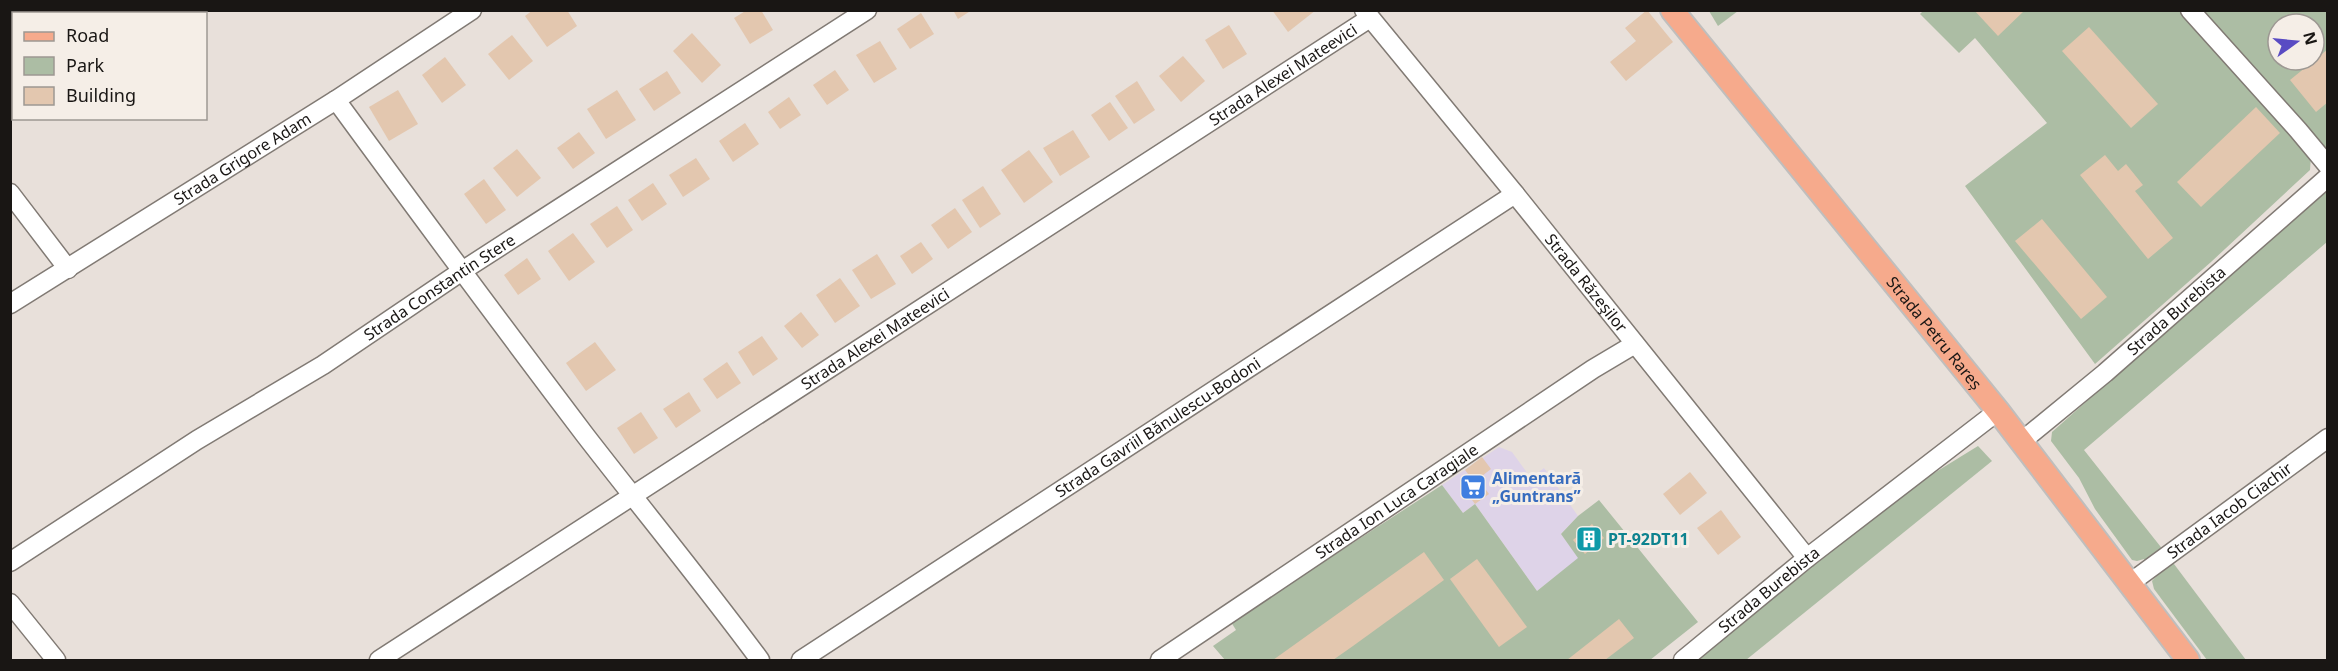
<svg xmlns="http://www.w3.org/2000/svg" width="2338" height="671" font-family="'Noto Sans',sans-serif">
  <style>
    .commercial { fill: #ded3e8 }
    .green { fill: #acbda4; fill-rule: evenodd }
    .building { fill: #e3c7af }
    .lines { fill: none; stroke-linecap: round; stroke-linejoin: round }
    .minor-casing { stroke: #817a74; stroke-width: 21 }
    .major-casing { stroke: #bfbebd; stroke-width: 26 }
    .minor { stroke: #fff; stroke-width: 18 }
    .major { stroke: #f6aa8c; stroke-width: 22 }
    .labels { text-anchor: middle; stroke-width: 6; stroke-linejoin: round; paint-order: stroke }
    .street-label { font-size: 16px; fill: #191614; stroke: #f5eee7 }
    .shop-label { font-size: 16px; font-weight: bold; fill: #366cbe; stroke: #f5eee7; text-anchor: start }
    .culture-label { font-size: 16px; font-weight: bold; fill: #0d838f; stroke: #f5eee7; text-anchor: start }
  </style>
  <rect width="100%" height="100%" fill="#e8e0da"/>
  <polygon class="commercial" points="1499,447 1512,452 1531,478 1544,468 1578,516 1561,534 1579,558 1537,591 1475,504 1463,513 1442,485"/>
  <g class="green">
    <polygon points="1924,10 2180,11 2311,156 2310,170 2211,262 2095,364 1965,186 2047,123 1975,38 1959,53 1920,14"/>
    <polygon points="1709,11 1738,11 1718,26"/>
    <path d="M2198,11h129v140l-4,-3zM2278,24h36v36h-36z"/>
    <polygon points="2327,188 2327,242 2084,450 2164,551 2148,563 2144,559 2137,561 2132,560 2095,509 2079,478 2051,441 2052,432"/>
    <polygon points="1978,446 1992,461 1746,660 1697,660 1905,491"/>
    <polygon points="1442,485 1463,513 1475,504 1537,591 1578,558 1561,534 1578,516 1599,500 1698,622 1650,660 1225,660 1213,646 1236,630 1231,622"/>
    <polygon points="2171,560 2246,660 2207,660 2154,589 2152,581"/>
  </g>
  <g class="building">
    <polygon points="533,10 567,10 577,26 547,47 525,16"/>
    <polygon points="747,10 761,10 773,30 750,44 734,18"/>
    <polygon points="953,10 972,10 958,19"/>
    <polygon points="1272,10 1316,10 1288,32"/>
    <polygon points="1647,10 1673,42 1626,81 1610,62 1636,41 1625,28"/>
    <polygon points="1974,10 2025,10 1998,36"/>
    <polygon points="921,13 934,34 910,49 897,29"/>
    <polygon points="1229,25 1247,54 1223,69 1205,40"/>
    <polygon points="2089,27 2158,104 2131,128 2062,51"/>
    <polygon points="692,33 721,65 702,83 673,51"/>
    <polygon points="512,35 533,61 509,80 488,54"/>
    <polygon points="880,41 897,69 874,83 856,55"/>
    <polygon points="2328,49 2328,102 2316,112 2290,80"/>
    <polygon points="1183,56 1205,81 1181,102 1159,76"/>
    <polygon points="445,57 466,85 442,103 422,75"/>
    <polygon points="835,70 849,90 827,105 813,85"/>
    <polygon points="667,71 681,93 654,111 639,89"/>
    <polygon points="1137,81 1155,110 1134,124 1115,96"/>
    <polygon points="398,90 418,124 389,141 369,107"/>
    <polygon points="617,90 636,120 606,139 587,109"/>
    <polygon points="789,97 801,115 780,129 768,112"/>
    <polygon points="1110,102 1128,128 1109,141 1091,115"/>
    <polygon points="2256,107 2280,133 2201,207 2177,182"/>
    <polygon points="745,123 759,144 733,162 719,141"/>
    <polygon points="1073,130 1090,157 1060,176 1043,148"/>
    <polygon points="579,132 595,153 573,169 557,148"/>
    <polygon points="517,149 541,178 517,197 493,168"/>
    <polygon points="1029,150 1053,182 1024,203 1001,170"/>
    <polygon points="2105,155 2118,171 2126,164 2143,185 2135,191 2173,238 2148,259 2080,175"/>
    <polygon points="696,158 710,179 683,197 669,175"/>
    <polygon points="484,179 506,210 486,224 464,194"/>
    <polygon points="653,183 667,204 642,221 628,200"/>
    <polygon points="983,186 1001,214 980,228 962,200"/>
    <polygon points="617,206 633,230 607,248 590,224"/>
    <polygon points="955,208 972,232 948,249 931,225"/>
    <polygon points="2042,219 2107,297 2081,319 2015,241"/>
    <polygon points="573,233 595,262 569,281 548,251"/>
    <polygon points="921,242 933,259 912,274 900,256"/>
    <polygon points="877,254 896,284 871,299 852,270"/>
    <polygon points="527,258 541,279 518,295 504,275"/>
    <polygon points="840,278 860,306 835,323 816,295"/>
    <polygon points="801,312 819,335 802,348 784,326"/>
    <polygon points="762,336 778,359 753,376 738,352"/>
    <polygon points="595,342 616,370 586,391 566,363"/>
    <polygon points="727,362 741,383 717,399 703,379"/>
    <polygon points="689,392 701,411 676,428 663,409"/>
    <polygon points="641,412 658,438 634,454 617,428"/>
    <polygon points="1482,457 1491,469 1478,479 1489,494 1475,504 1461,485 1471,478 1465,470"/>
    <polygon points="1690,472 1707,493 1680,515 1663,494"/>
    <polygon points="1721,510 1741,537 1718,555 1697,528"/>
    <polygon points="1592,524 1604,538 1585,554 1573,540"/>
    <polygon points="1424,552 1444,580 1353,646 1333,660 1273,660"/>
    <polygon points="1477,559 1527,627 1499,647 1450,579"/>
    <polygon points="1619,619 1634,638 1605,660 1567,660"/>
  </g>
  <g class="lines">
    <defs>
      <g id="minor">
        <path id="s1" d="M1364,10l151,184 292,364"/>
        <polyline points="2190,10 2298,130 2328,166"/>
        <polyline points="99,14 104,10"/>
        <polyline points="10,70 14,68"/>
        <path d="M336,100c82,112 165,224 249,335 58,75 119,149 175,225"/>
        <polyline points="10,193 68,269"/>
        <path id="s2" d="M10,304l326,-204 136,-90"/>
        <path id="s3" d="M2022,441l83,-68 223,-196"/>
        <path id="s4" d="M10,562l187,-122 126,-75 139,-94 405,-261"/>
        <path id="s5" d="M2130,583l198,-145"/>
        <polyline points="10,603 56,660"/>
        <path id="s6" d="M379,660l991,-642"/>
        <path id="s7" d="M801,660l714,-466"/>
        <path id="s8" d="M1160,660l433,-291 42,-25"/>
        <path id="s9" d="M1683,660l124,-102 191,-147"/>
      </g>
      <g id="major">
        <path id="s10" d="M1672,10l326,401 190,249"/>
      </g>
    </defs>
    <use href="#minor" class="minor-casing"/>
    <use href="#major" class="major-casing"/>
    <use href="#minor" class="minor"/>
    <use href="#major" class="major"/>
  </g>
  <defs>
    <symbol id="supermarket-square" viewBox="-11 -11 22 22"><rect x="-9" y="-9" width="18" height="18" rx="4" fill="#3f7fe0" stroke="#f5eee7"/><path d="M-6-5.5h2.5l.6 2H6L4.5 2H-2.5L-4.4-4H-6ZM-1.5 3.2a1.3 1.3 0 1 0 .1 0ZM3 3.2a1.3 1.3 0 1 0 .1 0Z" fill="#fff"/></symbol>
    <symbol id="building-square" viewBox="-11 -11 22 22"><rect x="-9" y="-9" width="18" height="18" rx="4" fill="#0f9aa8" stroke="#f5eee7"/><path d="M-4-6H4V6H1V3H-1V6H-4ZM-2.5-4.3h1.7v1.8h-1.7ZM.8-4.3h1.7v1.8H.8ZM-2.5-1h1.7V.8h-1.7ZM.8-1h1.7V.8H.8Z" fill="#fff"/></symbol>
  </defs>
  <g fill-rule="evenodd">
    <use href="#supermarket-square" x="1458" y="472" width="30" height="30"/>
    <use href="#building-square" x="1574" y="524" width="30" height="30"/>
  </g>
  <g class="labels">
    <g class="street-label">
      <text dy="6" stroke="none"><textPath href="#s6" startOffset="1077">Strada Alexei Mateevici</textPath></text>
      <text dy="6" stroke="none"><textPath href="#s2" startOffset="274">Strada Grigore Adam</textPath></text>
      <text dy="6" stroke="none"><textPath href="#s1" startOffset="352">Strada Răzeşilor</textPath></text>
      <text dy="6" stroke="none"><textPath href="#s4" startOffset="510">Strada Constantin Stere</textPath></text>
      <text dy="6" stroke="none"><textPath href="#s3" startOffset="202">Strada Burebista</textPath></text>
      <text dy="6" stroke="none"><textPath href="#s10" startOffset="416">Strada Petru Rareș</textPath></text>
      <text dy="6" stroke="none"><textPath href="#s6" startOffset="591">Strada Alexei Mateevici</textPath></text>
      <text dy="6" stroke="none"><textPath href="#s7" startOffset="426">Strada Gavriil Bănulescu-Bodoni</textPath></text>
      <text dy="6" stroke="none"><textPath href="#s8" startOffset="285">Strada Ion Luca Caragiale</textPath></text>
      <text dy="6" stroke="none"><textPath href="#s5" startOffset="123">Strada Iacob Ciachir</textPath></text>
      <text dy="6" stroke="none"><textPath href="#s9" startOffset="111">Strada Burebista</textPath></text>
    </g>
    <g class="shop-label">
      <text x="1492" y="484">Alimentară<tspan x="1492" dy="18">„Guntrans”</tspan></text>
    </g>
    <g class="culture-label">
      <text x="1608" y="545">PT-92DT11</text>
    </g>
  </g>
  <rect width="2338" height="671" fill="none" stroke="#191614" stroke-width="24"/>
  <rect x="12" y="12" width="195" height="108" fill="#f5eee7" stroke="#9d9893" stroke-width="1.5"/>
  <rect x="24" y="32" width="30" height="9" fill="#f6aa8c" stroke="#9d9893" stroke-width="1.5"/>
  <text x="66" y="42" font-size="18" fill="#191614">Road</text>
  <rect x="24" y="57" width="30" height="18" fill="#acbda4" stroke="#9d9893" stroke-width="1.5"/>
  <text x="66" y="72" font-size="18" fill="#191614">Park</text>
  <rect x="24" y="87" width="30" height="18" fill="#e3c7af" stroke="#9d9893" stroke-width="1.5"/>
  <text x="66" y="102" font-size="18" fill="#191614">Building</text>
  <g transform="translate(2296 42) rotate(75)"><circle r="28" fill="#f5eee7" stroke="#9d9893" stroke-width="1.5"/>
  <path d="M0-4.5L10 22L0 15L-10 22Z" fill="#594bc3"/>
  <text y="-9" font-size="16" font-weight="bold" text-anchor="middle" fill="#191614">N</text>
  </g>
</svg>
